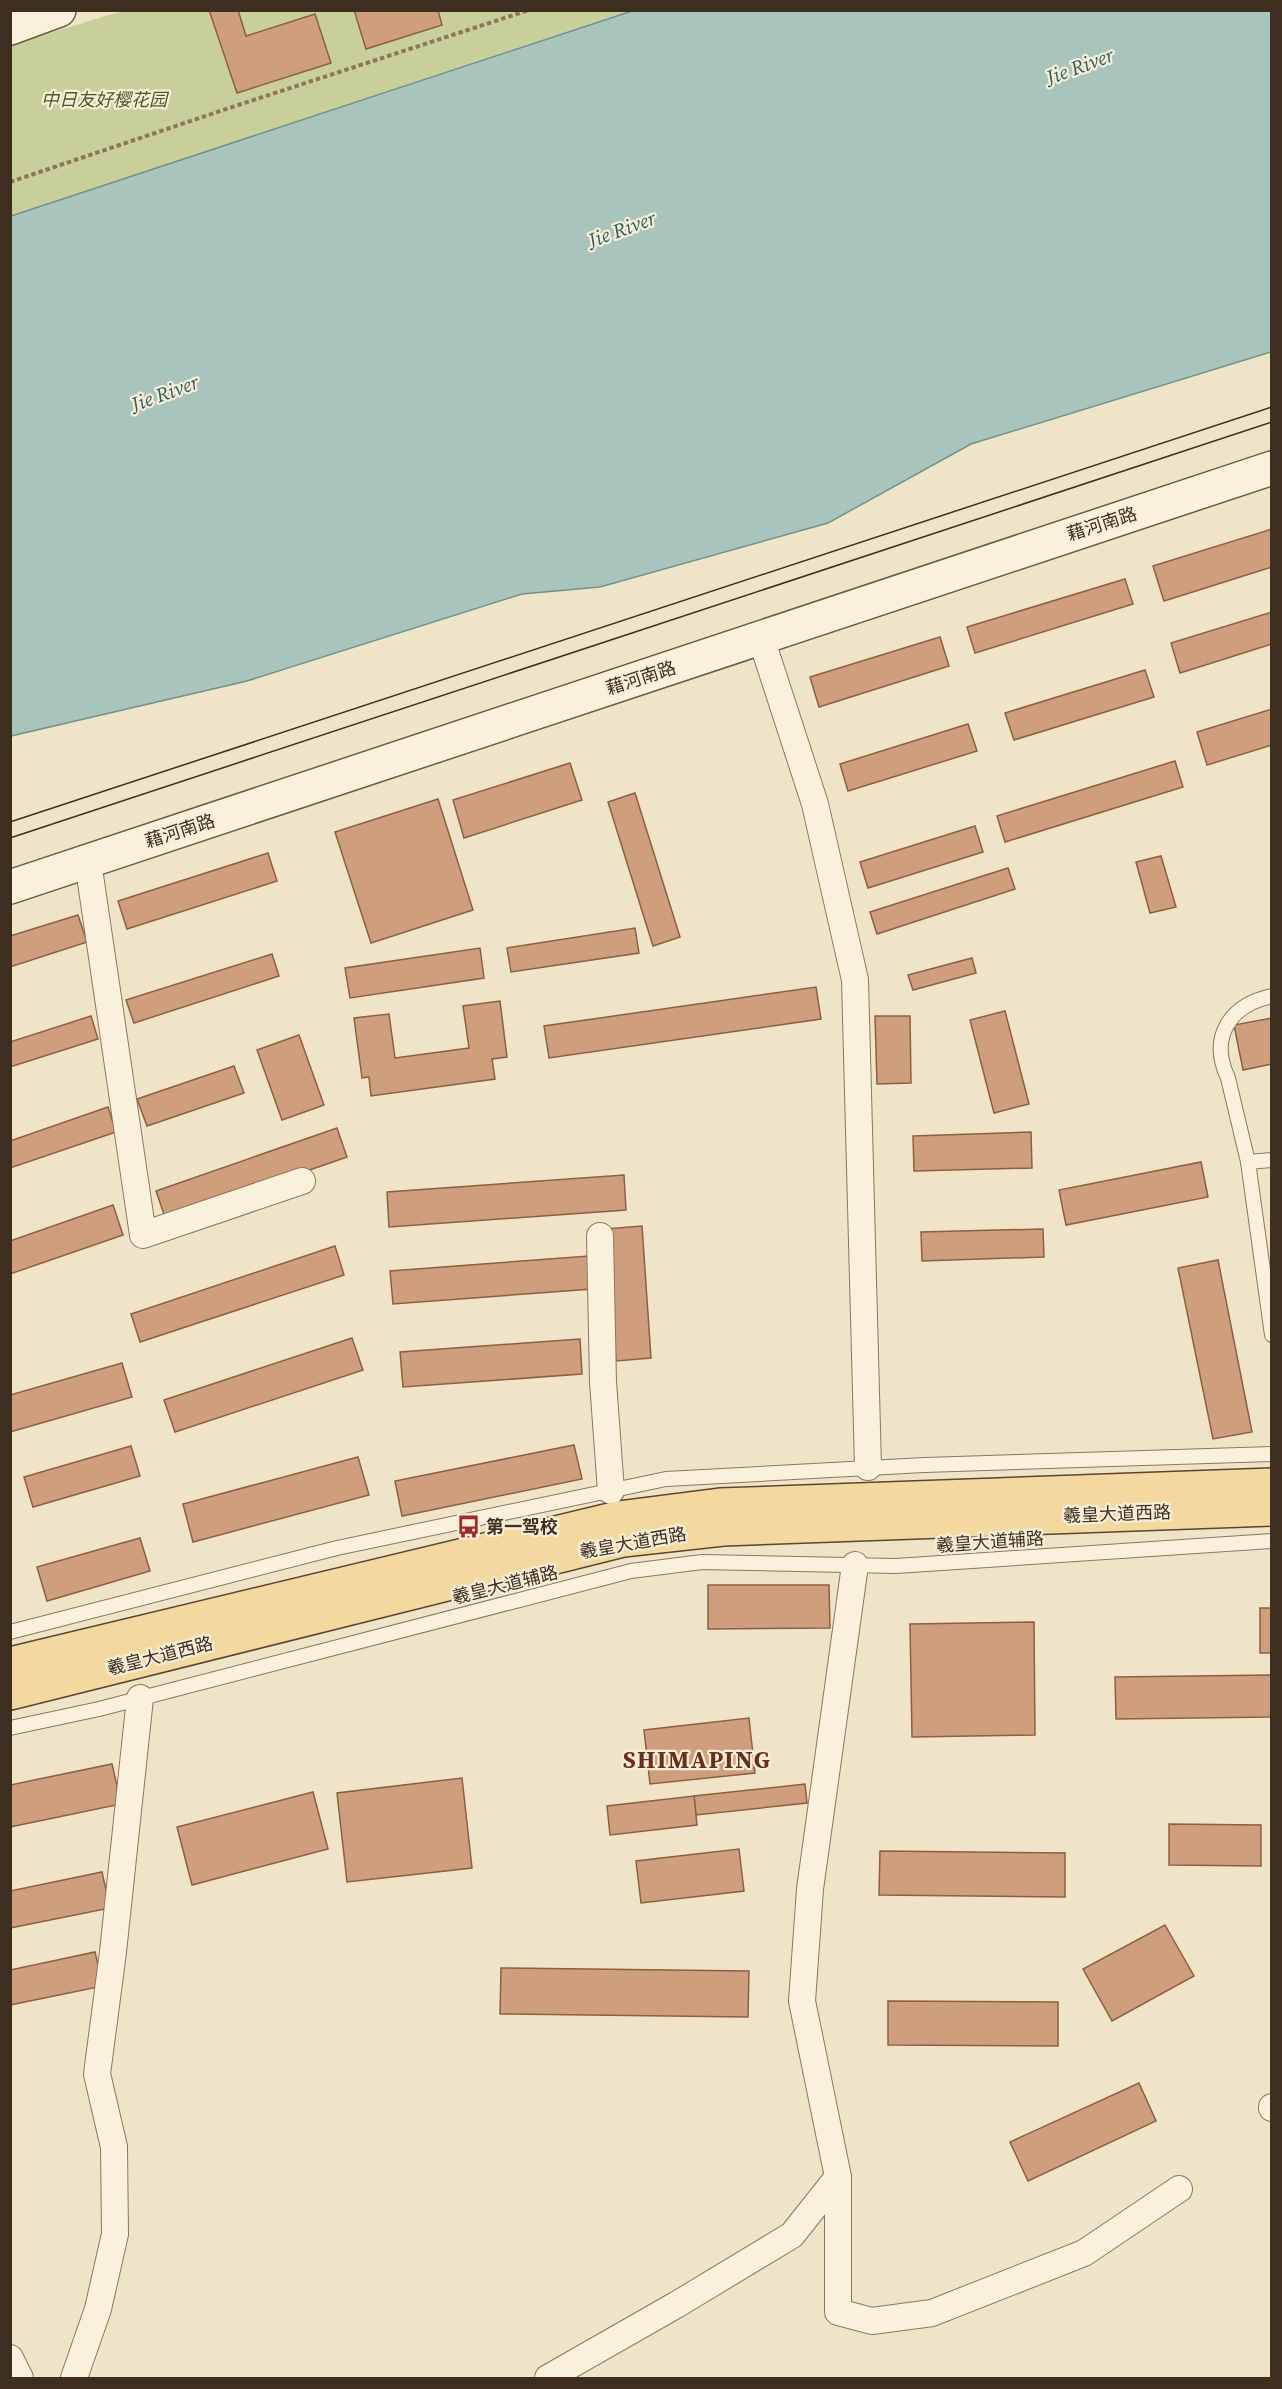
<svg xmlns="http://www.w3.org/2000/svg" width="1282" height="2389" font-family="'Source Serif 4','Noto Sans SC',serif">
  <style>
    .green { fill: #c9cf9b }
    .water { fill: #a9c4bc; stroke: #6f938a; stroke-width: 1.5 }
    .building { fill: #cf9f7d; stroke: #8d5f41; stroke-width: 1.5 }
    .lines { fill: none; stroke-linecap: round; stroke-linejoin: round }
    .service-casing { stroke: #8d765c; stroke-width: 16 }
    .minor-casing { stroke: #8d765c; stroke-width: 28 }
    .secondary-casing { stroke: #6f573f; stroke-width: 36 }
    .primary-casing { stroke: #5b4430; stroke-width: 36 }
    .path { stroke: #8d765c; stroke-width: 4; stroke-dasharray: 4.5 3; stroke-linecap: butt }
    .service { stroke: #faf1dc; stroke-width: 14 }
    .minor { stroke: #faf1dc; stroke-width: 26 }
    .secondary { stroke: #faf1dc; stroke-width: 33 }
    .primary { stroke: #f3d9a0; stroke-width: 33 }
    .tram { stroke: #3d2e20; stroke-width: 1.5 }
    .labels { text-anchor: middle; stroke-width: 4.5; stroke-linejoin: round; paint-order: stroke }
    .park-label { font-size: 18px; font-style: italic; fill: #4d5a26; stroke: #f7eed8 }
    .street-label { font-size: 18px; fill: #3d2e20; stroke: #f7eed8 }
    .poi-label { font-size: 18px; font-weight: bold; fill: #3d2e20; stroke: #f7eed8; text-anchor: start }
    .water-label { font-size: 20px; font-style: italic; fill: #2f5d5a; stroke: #f7eed8 }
    .district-label { font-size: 24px; font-weight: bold; letter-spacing: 1.5px; fill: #6b2e1e; stroke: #f7eed8 }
  </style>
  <rect width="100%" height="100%" fill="#f0e4c8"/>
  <polygon class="green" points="122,11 635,11 11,216 10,45"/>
  <polygon class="water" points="635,10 1271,11 1271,352 971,444 828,523 600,587 522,594 247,681 11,736 11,216"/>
  <g class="building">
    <polygon points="209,10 238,10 246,36 315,14 331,63 237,93"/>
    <polygon points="354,10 438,10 442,25 366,49"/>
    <polygon points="1272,529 1272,567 1164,601 1153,566"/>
    <polygon points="1125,579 1133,604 975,653 967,627"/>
    <polygon points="1272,612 1272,644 1180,673 1171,643"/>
    <polygon points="940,637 949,666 819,707 810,677"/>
    <polygon points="1145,670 1154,697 1014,740 1005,713"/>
    <polygon points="1272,709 1272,745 1207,765 1197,732"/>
    <polygon points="968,724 977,751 848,791 840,764"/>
    <polygon points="1175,761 1183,787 1005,842 997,816"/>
    <polygon points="570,763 582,800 464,838 453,800"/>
    <polygon points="635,793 680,937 653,946 608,802"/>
    <polygon points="438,799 473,910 371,943 335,832"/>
    <polygon points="975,826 983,852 868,888 860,862"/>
    <polygon points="268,853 277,881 127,929 118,901"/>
    <polygon points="1161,856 1176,907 1150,913 1136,862"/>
    <polygon points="1008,868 1015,889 877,934 870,912"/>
    <polygon points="78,915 87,942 10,967 10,936"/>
    <polygon points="635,928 639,953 511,972 507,948"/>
    <polygon points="480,948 484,978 350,998 345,968"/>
    <polygon points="272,954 279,976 134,1023 126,1000"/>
    <polygon points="972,958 976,973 913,990 908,975"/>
    <polygon points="816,987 821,1019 549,1058 544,1026"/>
    <polygon points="500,1001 507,1057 492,1059 495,1079 371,1096 369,1077 362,1078 354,1018 389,1014 395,1058 469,1048 463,1006"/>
    <polygon points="1005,1011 1029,1104 994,1113 970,1020"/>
    <polygon points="91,1016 98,1039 10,1067 10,1042"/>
    <polygon points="875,1016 910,1016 911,1083 877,1084"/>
    <polygon points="1272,1018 1272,1064 1243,1070 1234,1025"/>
    <polygon points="299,1035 324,1105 282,1120 257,1050"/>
    <polygon points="234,1066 244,1093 147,1126 137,1099"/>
    <polygon points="108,1107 116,1132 10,1168 10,1141"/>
    <polygon points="337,1128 347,1157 166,1220 156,1191"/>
    <polygon points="1031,1132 1032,1168 914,1171 913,1136"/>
    <polygon points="1201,1162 1208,1197 1066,1225 1059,1190"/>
    <polygon points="624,1175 626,1210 389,1227 387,1192"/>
    <polygon points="113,1205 123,1235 10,1274 10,1241"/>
    <polygon points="642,1226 651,1358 616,1361 606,1229"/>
    <polygon points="1043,1229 1044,1257 922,1261 921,1232"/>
    <polygon points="335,1246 344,1275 140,1342 131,1314"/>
    <polygon points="589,1256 592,1289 393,1304 390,1271"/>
    <polygon points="1218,1260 1252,1432 1213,1439 1178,1268"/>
    <polygon points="352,1338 363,1370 175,1432 164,1400"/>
    <polygon points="580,1339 582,1374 403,1387 400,1352"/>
    <polygon points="122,1363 132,1397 10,1432 10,1395"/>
    <polygon points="574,1445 582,1479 402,1516 395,1481"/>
    <polygon points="131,1446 140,1476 33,1507 24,1477"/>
    <polygon points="358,1457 369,1495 193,1542 183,1504"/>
    <polygon points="140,1538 150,1571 47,1601 37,1567"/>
    <polygon points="708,1585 829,1585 830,1628 708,1629"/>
    <rect x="1260" y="1608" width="12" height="45"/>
    <polygon points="1034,1622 1035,1735 912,1737 910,1624"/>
    <polygon points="1272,1675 1272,1717 1116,1719 1115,1677"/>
    <polygon points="749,1718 755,1773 650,1784 644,1730"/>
    <polygon points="112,1764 121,1804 10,1827 10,1785"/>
    <polygon points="462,1778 472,1868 347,1882 337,1793"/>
    <polygon points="805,1784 807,1803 696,1815 694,1796"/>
    <polygon points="313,1792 328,1849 192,1885 177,1827"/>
    <polygon points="694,1796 697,1825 610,1835 607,1806"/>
    <polygon points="1169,1824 1261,1825 1261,1866 1169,1865"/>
    <polygon points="739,1849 744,1891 641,1903 636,1861"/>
    <polygon points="880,1851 1065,1853 1065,1897 879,1895"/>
    <polygon points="102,1872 110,1908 10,1928 10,1891"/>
    <polygon points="1165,1925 1194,1976 1112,2021 1083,1969"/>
    <polygon points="95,1952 103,1986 10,2005 10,1970"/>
    <polygon points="501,1968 749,1971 748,2017 500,2014"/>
    <polygon points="888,2001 1058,2002 1058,2046 888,2045"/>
    <polygon points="1139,2083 1156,2121 1028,2181 1010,2142"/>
  </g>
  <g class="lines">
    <defs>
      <g id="service">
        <polyline points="1272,1160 1248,1162 1272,1335"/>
        <path d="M1248,1162l-20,-84c-19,-40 1,-73 44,-82"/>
        <polyline points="10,1632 337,1548 666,1479 924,1465 1272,1454"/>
        <polyline points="10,1728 99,1709 631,1571 702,1562 896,1566 1272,1541"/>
      </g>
      <g id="minor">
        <polyline points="761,638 815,804 855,980 868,1467"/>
        <polyline points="88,862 143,1235 302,1181"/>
        <polyline points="600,1236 603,1382 611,1491"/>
        <polyline points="855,1565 810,1889 802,2001 838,2177 838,2312 872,2321 932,2313 1084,2253 1179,2189"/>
        <polyline points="1272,2107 1272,2108"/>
        <polyline points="10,2358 20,2378"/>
        <polyline points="74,2378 98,2309 115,2234 114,2147 97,2074 113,1952 140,1698"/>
        <polyline points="548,2378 676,2305 792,2235 838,2177"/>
      </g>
      <g id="secondary">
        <polyline points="10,28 59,10"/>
        <polyline points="10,887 1272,468"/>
      </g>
      <g id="primary">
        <polyline points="10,1664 618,1518 720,1505 1272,1485"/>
        <polyline points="10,1693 623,1540 723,1529 1272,1509"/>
      </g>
    </defs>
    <use href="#service" class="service-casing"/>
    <use href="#minor" class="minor-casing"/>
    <use href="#secondary" class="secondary-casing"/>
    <use href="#primary" class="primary-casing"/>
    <polyline class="path" points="10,182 229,108 529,10"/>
    <use href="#service" class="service"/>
    <use href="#minor" class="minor"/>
    <use href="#secondary" class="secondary"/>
    <use href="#primary" class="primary"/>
    <g class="tram">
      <polyline points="10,822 1272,407"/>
      <polyline points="10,838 1272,422"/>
    </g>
  </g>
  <defs>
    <symbol id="bus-bare" viewBox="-9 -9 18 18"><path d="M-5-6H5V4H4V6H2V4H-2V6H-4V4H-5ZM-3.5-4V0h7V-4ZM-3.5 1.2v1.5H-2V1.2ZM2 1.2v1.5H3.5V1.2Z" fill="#9e2a2b" stroke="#f7eed8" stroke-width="2.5" paint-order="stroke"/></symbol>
  </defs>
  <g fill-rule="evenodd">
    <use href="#bus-bare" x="452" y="1510" width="33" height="33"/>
  </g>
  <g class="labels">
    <g class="park-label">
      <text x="104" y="106">中日友好樱花园</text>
    </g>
    <g class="street-label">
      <text transform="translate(1102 524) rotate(-18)" y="6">藉河南路</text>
      <text transform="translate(641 678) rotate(-18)" y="6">藉河南路</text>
      <text transform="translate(180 831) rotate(-18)" y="6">藉河南路</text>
      <text transform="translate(1117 1514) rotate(-2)" y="6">羲皇大道西路</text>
      <text transform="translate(990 1542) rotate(-4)" y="6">羲皇大道辅路</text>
      <text transform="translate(633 1543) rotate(-10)" y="6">羲皇大道西路</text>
      <text transform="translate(505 1585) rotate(-14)" y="6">羲皇大道辅路</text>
      <text transform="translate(160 1656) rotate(-14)" y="6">羲皇大道西路</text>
    </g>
    <g class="poi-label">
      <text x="486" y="1533">第一驾校</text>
    </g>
    <g class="water-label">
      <text transform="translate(1080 66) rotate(-20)" y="7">Jie River</text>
      <text transform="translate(622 229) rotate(-20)" y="7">Jie River</text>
      <text transform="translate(165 393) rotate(-20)" y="7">Jie River</text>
    </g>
    <g class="district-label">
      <text x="697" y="1768">SHIMAPING</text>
    </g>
  </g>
  <rect width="1282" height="2389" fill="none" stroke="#3d2e20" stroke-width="24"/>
</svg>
